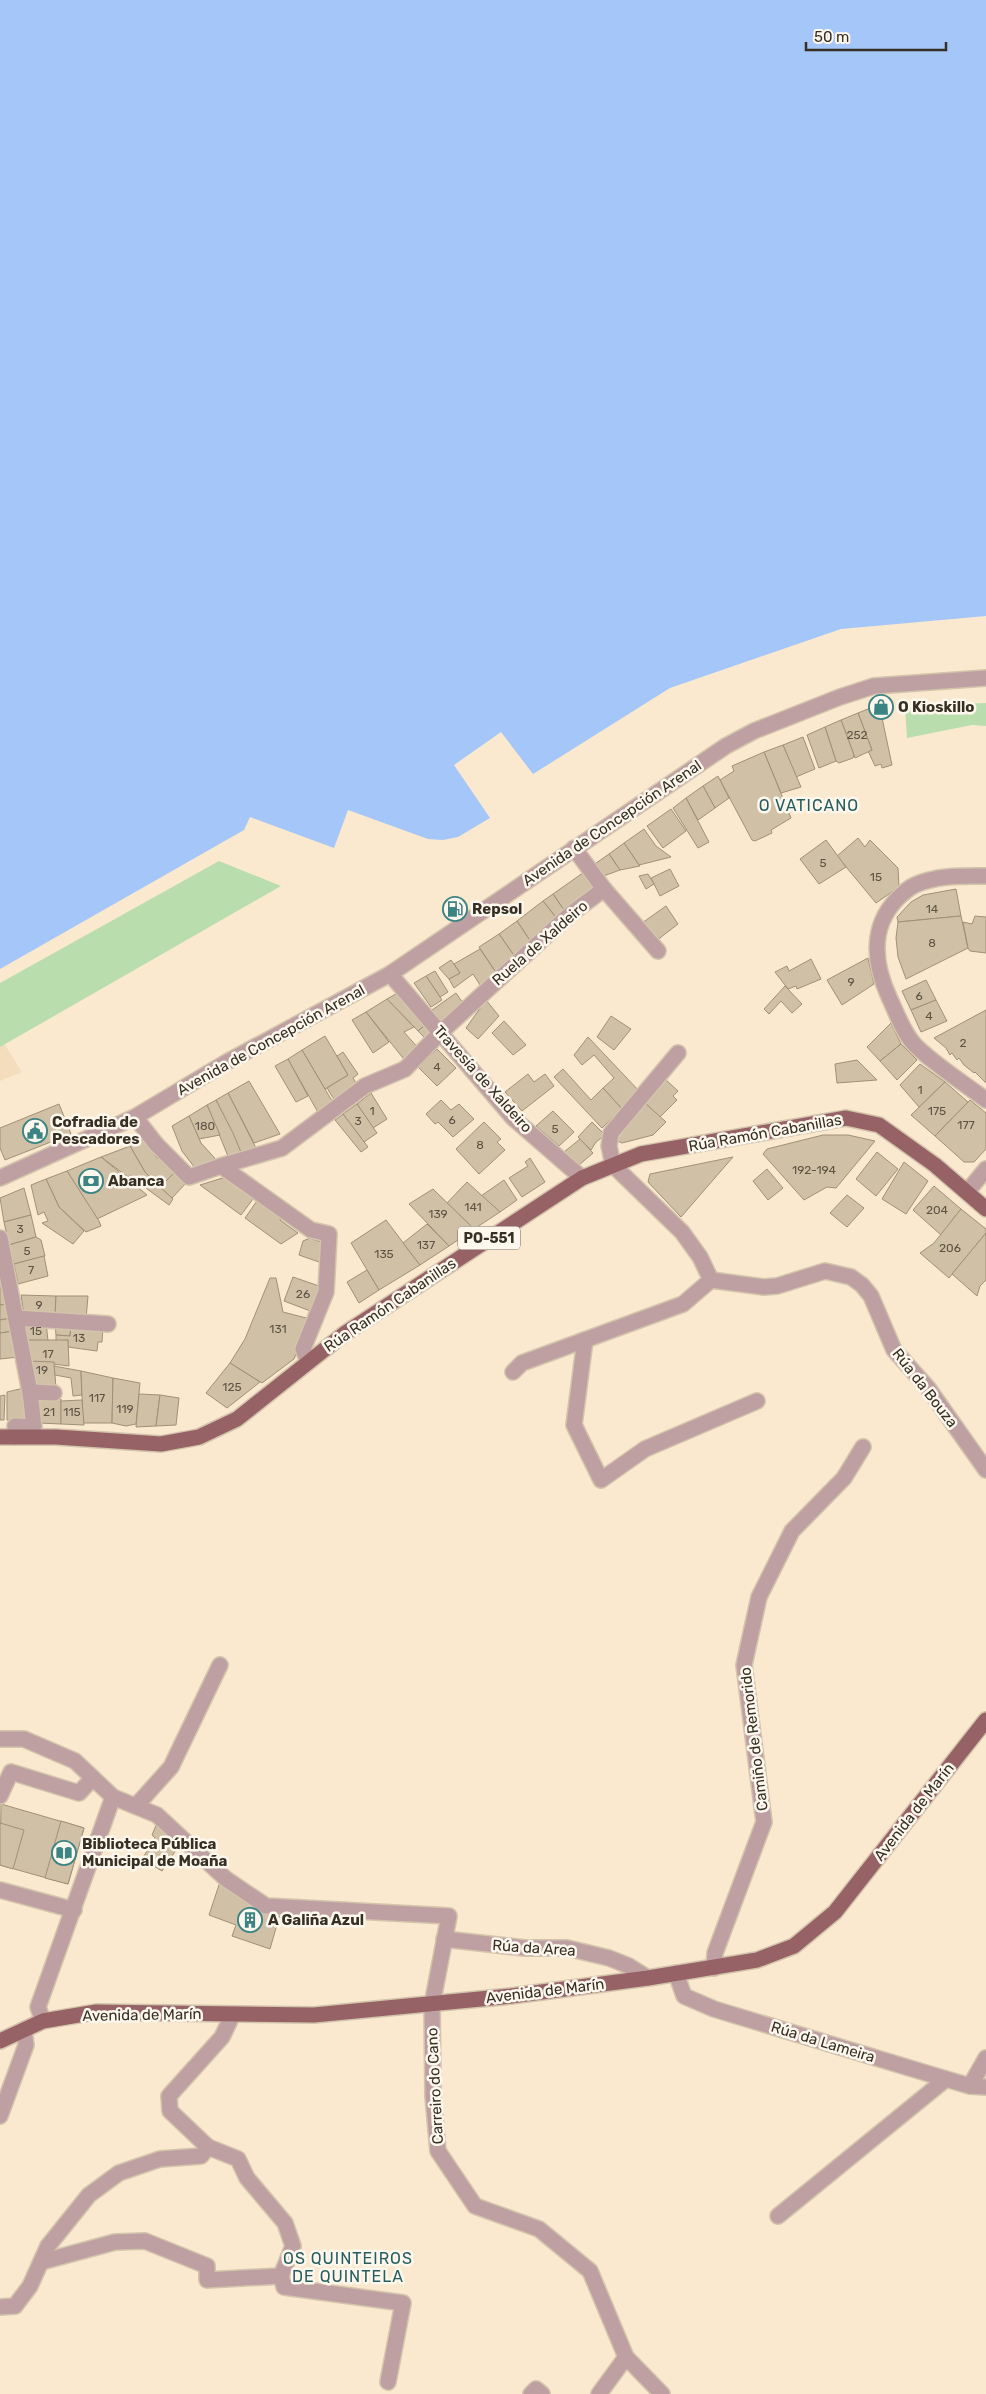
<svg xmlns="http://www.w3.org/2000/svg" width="986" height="2394" font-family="Rubik,sans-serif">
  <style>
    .built { fill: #f3ddbd }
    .green { fill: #baddae }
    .water { fill: #a4c6f8 }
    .building { fill: #d0c0a6; stroke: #9f9077 }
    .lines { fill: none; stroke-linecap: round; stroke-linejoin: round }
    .minor-casing { stroke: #d3c4ac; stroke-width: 18 }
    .major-casing { stroke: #d3c4ac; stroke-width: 18 }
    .minor { stroke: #bfa0a2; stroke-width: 15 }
    .major { stroke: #966265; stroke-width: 15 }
    .labels { text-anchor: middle; stroke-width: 5; stroke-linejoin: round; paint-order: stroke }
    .number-label { font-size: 12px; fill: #5c5344 }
    .shield { fill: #fef7ed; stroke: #716b60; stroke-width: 1 }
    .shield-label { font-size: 14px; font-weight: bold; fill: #352f24 }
    .poi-label { font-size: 15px; font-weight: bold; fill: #352f24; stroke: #fef7ed; text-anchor: start }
    .street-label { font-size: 15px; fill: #352f24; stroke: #fef7ed }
    .neighbourhood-label { font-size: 16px; letter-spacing: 1px; fill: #245e5e; stroke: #fef7ed }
  </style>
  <rect width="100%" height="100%" fill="#fae9ce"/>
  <polygon class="built" points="0,1042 5,1045 22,1072 0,1081"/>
  <g class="green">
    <polygon points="986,703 986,726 972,725 907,738 905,706"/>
    <polygon points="219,861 281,886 0,1047 0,983"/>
  </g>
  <polygon class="water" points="0,0 986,0 986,616 841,629 670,688 533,774 501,732 454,765 490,818 458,837 443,840 428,839 348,810 334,848 250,817 244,830 0,969"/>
  <g class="building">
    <polygon points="873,707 881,713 892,765 882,768 881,764 875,766 869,753 868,751 872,750 858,713"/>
    <polygon points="858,713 872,750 855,758 841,720"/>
    <polygon points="841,720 854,755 853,758 839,763 836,761 825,727"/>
    <polygon points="825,727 836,761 819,768 807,735"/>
    <polygon points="803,737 815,769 796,777 783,745"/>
    <polygon points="783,745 801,787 781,793 764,752"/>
    <polygon points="764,752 791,818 771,830 772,833 755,841 752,840 720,780 734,771 732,766"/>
    <polygon points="718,776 729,798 715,808 703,786"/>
    <polygon points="703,786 715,808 698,820 686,798"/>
    <polygon points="686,798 709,842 698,848 673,808"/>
    <polygon points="671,809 686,831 663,848 647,826"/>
    <polygon points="644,829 656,846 671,857 639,865 624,843"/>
    <polygon points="858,838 865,847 870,840 898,868 899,887 876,903 837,856"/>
    <polygon points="826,840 846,867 819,884 800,859"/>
    <polygon points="624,843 639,865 640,866 620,870 609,854"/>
    <polygon points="609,854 620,870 598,878 592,866"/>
    <polygon points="670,869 679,886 660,896 651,878"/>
    <polygon points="587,870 600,889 566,913 553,894"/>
    <polygon points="648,874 654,884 646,889 639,876"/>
    <polygon points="956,889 961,916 898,922 897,917 911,902 923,895"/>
    <polygon points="553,894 566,913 558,920 543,901"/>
    <polygon points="543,901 558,920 531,942 517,921"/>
    <polygon points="666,906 678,924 656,941 642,923"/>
    <polygon points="961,916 968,948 906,979 898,957 896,938 898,922"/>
    <polygon points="975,916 986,917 986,953 970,951 968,948 963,922 972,924"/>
    <polygon points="517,921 531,942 515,957 499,934"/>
    <polygon points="499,934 515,957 497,974 479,947"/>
    <polygon points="480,949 497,974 482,988 473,974 454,988 449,979 460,973 454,964"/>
    <polygon points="868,958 874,984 842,1005 827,980"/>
    <polygon points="811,959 821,979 797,989 796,986 788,989 775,972 787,966 789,971"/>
    <polygon points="451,960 460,973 449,979 439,968"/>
    <polygon points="435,971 448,992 440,997 426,976"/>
    <polygon points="426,976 442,1000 431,1007 414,983"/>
    <polygon points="926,980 936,1000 911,1010 902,991"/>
    <polygon points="785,986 802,1004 792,1013 781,1001 769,1014 764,1009"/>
    <polygon points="401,991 429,1022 418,1031 387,999"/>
    <polygon points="456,993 465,1006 443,1026 432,1010"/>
    <polygon points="387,999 414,1027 404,1032 419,1049 407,1063 366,1012"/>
    <polygon points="486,1000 499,1016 478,1039 466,1028"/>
    <polygon points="936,1000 947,1021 921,1032 911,1010"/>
    <polygon points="986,1010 986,1083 975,1072 974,1073 964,1065 959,1058 957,1060 952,1053 950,1055 946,1048 934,1038"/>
    <polygon points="366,1012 389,1042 373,1053 352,1020"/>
    <polygon points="611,1016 631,1029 614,1050 597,1037"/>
    <polygon points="504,1021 526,1045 513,1055 492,1033"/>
    <polygon points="429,1022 435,1029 426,1039 418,1031"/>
    <polygon points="891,1023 901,1044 880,1061 867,1047"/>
    <polygon points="325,1036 348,1075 325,1089 302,1050"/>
    <polygon points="588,1037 640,1092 622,1109 603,1088 614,1078 594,1055 582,1065 574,1055"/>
    <polygon points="901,1044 917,1060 897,1080 880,1061"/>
    <polygon points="437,1049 456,1068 437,1086 418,1067"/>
    <polygon points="302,1050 335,1106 320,1116 288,1059"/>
    <polygon points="343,1052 358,1074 353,1078 358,1086 335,1101 327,1088 348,1075 337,1056"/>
    <polygon points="288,1059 308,1096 296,1102 275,1066"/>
    <polygon points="857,1060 877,1080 837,1083 835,1064"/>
    <polygon points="920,1064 945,1082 919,1107 900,1085"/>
    <polygon points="563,1069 591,1100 603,1088 622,1109 602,1128 554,1077"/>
    <polygon points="528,1074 534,1082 545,1074 554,1086 522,1111 505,1092"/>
    <polygon points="666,1080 678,1091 673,1096 677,1100 660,1117 645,1103"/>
    <polygon points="249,1081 280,1134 254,1143 228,1093"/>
    <polygon points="945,1082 968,1102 935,1136 911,1115"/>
    <polygon points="228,1093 258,1152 243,1157 216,1100"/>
    <polygon points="371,1093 387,1119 373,1128 357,1104"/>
    <polygon points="216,1100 233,1133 243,1157 230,1161 207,1105"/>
    <polygon points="441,1100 451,1110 459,1104 474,1119 453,1137 438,1122 435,1124 426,1114"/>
    <polygon points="970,1100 986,1113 986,1149 974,1162 964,1162 935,1136"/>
    <polygon points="645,1103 666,1122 653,1135 622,1143 613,1139"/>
    <polygon points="59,1104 71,1134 5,1160 0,1148 0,1128"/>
    <polygon points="357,1104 377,1133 364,1142 343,1114"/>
    <polygon points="207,1105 220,1135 199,1139 189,1116"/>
    <polygon points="553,1111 574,1132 559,1146 536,1126"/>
    <polygon points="343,1114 368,1147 361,1152 335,1120"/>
    <polygon points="189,1116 201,1143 220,1164 198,1172 182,1151 172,1126"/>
    <polygon points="484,1122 501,1139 497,1142 505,1150 479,1174 456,1149"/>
    <polygon points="592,1122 605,1135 596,1142 591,1150 578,1137"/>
    <polygon points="823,1135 848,1135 875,1141 836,1188 827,1187 804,1200 763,1154 767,1149"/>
    <polygon points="144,1139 157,1158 163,1160 175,1172 160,1187 145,1172 130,1146"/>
    <polygon points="580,1139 593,1153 579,1165 564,1152"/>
    <polygon points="130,1146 145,1172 173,1199 169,1205 139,1183 132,1175 128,1177 101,1157"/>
    <polygon points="877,1152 898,1169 876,1196 856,1179"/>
    <polygon points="101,1157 147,1195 97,1219 67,1171"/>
    <polygon points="733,1157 681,1217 648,1182 650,1174"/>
    <polygon points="530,1158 545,1182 522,1197 509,1178 528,1166 525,1162"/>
    <polygon points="904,1162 928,1181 906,1214 882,1199"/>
    <polygon points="767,1169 783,1188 768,1200 753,1181"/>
    <polygon points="67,1171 99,1221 101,1226 86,1232 59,1207 46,1179"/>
    <polygon points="175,1172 187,1182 172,1198 160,1187"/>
    <polygon points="229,1176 256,1195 241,1215 200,1185"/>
    <polygon points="46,1179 59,1207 84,1231 73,1244 42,1223 48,1221 44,1212 38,1215 31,1185"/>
    <polygon points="504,1180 517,1200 500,1212 481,1196"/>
    <polygon points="467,1182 500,1212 474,1229 447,1203"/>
    <polygon points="934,1186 961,1209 941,1235 913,1210"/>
    <polygon points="24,1188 31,1215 4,1222 0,1198"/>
    <polygon points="433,1189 474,1229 449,1246 409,1204"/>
    <polygon points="847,1195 864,1208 847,1227 830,1213"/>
    <polygon points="259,1198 283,1214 280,1220 298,1233 281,1244 245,1218"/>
    <polygon points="961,1209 986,1229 986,1233 949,1278 920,1253 934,1243"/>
    <polygon points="31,1215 36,1237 9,1245 4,1222"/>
    <polygon points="386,1220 420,1265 379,1290 351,1243"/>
    <polygon points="427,1224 449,1246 420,1265 403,1243"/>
    <polygon points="986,1233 986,1280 980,1286 977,1296 952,1274"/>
    <polygon points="36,1237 41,1240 45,1256 14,1264 9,1245"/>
    <polygon points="310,1238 326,1244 319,1262 299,1255 303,1241"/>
    <polygon points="44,1256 48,1276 18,1284 14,1264"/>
    <polygon points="367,1270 379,1290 359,1303 347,1282"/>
    <polygon points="293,1277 322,1287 313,1312 284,1301"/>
    <polygon points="270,1278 276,1278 283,1312 310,1319 294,1359 262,1383 230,1363 245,1339"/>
    <polygon points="5,1282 9,1304 0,1305 0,1283"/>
    <polygon points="21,1295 56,1296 55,1317 24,1315"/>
    <polygon points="56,1296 88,1296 86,1319 55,1317"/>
    <polygon points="9,1304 12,1318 0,1320 0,1305"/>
    <polygon points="12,1318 14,1331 0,1333 0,1320"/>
    <polygon points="25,1322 46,1322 48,1341 26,1340"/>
    <polygon points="55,1323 71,1324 70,1336 56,1335"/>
    <polygon points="71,1324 103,1326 102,1342 98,1342 97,1351 68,1347 68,1340 56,1341 56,1335 70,1336"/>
    <polygon points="14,1331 19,1357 0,1359 0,1333"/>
    <polygon points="26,1340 68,1340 69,1366 28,1361"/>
    <polygon points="28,1361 54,1362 56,1388 35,1388"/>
    <polygon points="230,1363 260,1382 227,1408 206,1393"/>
    <polygon points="54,1366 81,1371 82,1395 73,1396 71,1378 55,1375"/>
    <polygon points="81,1371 113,1378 112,1423 83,1423"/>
    <polygon points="113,1378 140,1383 136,1424 126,1426 112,1423"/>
    <polygon points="24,1388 29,1416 21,1421 7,1420 7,1392"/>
    <polygon points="139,1394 160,1395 156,1426 136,1427"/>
    <polygon points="5,1395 4,1420 0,1420 0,1396"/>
    <polygon points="160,1395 179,1398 176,1425 156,1426"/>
    <polygon points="36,1398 61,1399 61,1424 38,1423"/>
    <polygon points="82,1400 84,1425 61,1424 61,1401"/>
    <polygon points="1,1804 84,1828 68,1884 0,1865"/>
    <polygon points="61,1821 84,1828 68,1884 45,1878"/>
    <polygon points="0,1823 24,1830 13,1869 0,1865"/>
    <polygon points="157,1823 180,1844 162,1871 142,1859 155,1838 152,1835"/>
    <polygon points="220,1882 267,1910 280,1914 270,1949 232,1936 236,1925 209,1915"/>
  </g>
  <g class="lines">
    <defs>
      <g id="minor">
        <path d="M986,876c-23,0 -49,-1 -71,9 -7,3 -12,8 -18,14 -27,28 -23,65 -8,98 7,15 14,35 25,47 18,19 51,40 72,56"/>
        <polyline points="604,889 658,951"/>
        <polyline points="390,974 513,1118 582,1178"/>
        <polyline points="678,1053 611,1133 609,1146 613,1165 682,1232 700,1257 711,1280"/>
        <polyline points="135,1117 156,1144 189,1177 221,1166 311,1230 329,1234 326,1292 303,1349 308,1361"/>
        <polyline points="221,1166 282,1148 365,1086 405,1069 440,1033 568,916 604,889 574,848"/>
        <polyline points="0,1178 135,1117 227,1062 390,974 726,746 754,731 840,697 874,686 986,678"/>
        <polyline points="967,1192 986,1169"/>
        <polyline points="0,1238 30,1392 34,1427 15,1426 15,1437"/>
        <polyline points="711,1280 764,1287 777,1286 825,1271 851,1277 862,1285 871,1296 894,1350 928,1388 986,1470"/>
        <polyline points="16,1318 108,1324"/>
        <polyline points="585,1340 574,1425 601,1480 645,1449 757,1401"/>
        <polyline points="513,1372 522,1363 683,1304 711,1280"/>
        <polyline points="30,1392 54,1393"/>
        <polyline points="0,1739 24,1739 75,1761 113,1797 157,1815 226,1879 266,1906 449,1916 432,2005 433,2096 438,2151 475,2206 539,2229 590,2271 626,2357 662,2394"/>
        <polyline points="0,1796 11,1772 79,1793 93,1778"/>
        <polyline points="136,1806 171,1767 220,1665"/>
        <polyline points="0,1890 74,1910"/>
        <polyline points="444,1939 525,1948 567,1948 609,1958 629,1966 648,1978"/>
        <polyline points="714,1968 715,1953 764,1822 744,1665 759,1597 792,1531 844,1478 863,1447"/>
        <polyline points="676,1973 684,1996 714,2009 946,2079 970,2086 986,2087"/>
        <polyline points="43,2021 38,2007 113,1797"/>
        <polyline points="970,2086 986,2058"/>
        <polyline points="0,2116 26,2045 24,2030"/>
        <polyline points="208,2147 238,2159 247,2178 285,2223 293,2246 281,2276 284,2287 403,2303 388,2382"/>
        <polyline points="778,2216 946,2079"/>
        <polyline points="41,2262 115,2242 145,2241 207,2266 207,2280 281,2276"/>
        <polyline points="0,2307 15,2306 30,2286 48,2246 89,2195 119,2173 160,2159 201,2156 208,2147 170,2111 169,2096 222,2037 233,2014"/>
        <polyline points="531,2394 536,2389 542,2394"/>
        <polyline points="599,2394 626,2357"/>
      </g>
      <g id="major">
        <polyline points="0,1437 56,1437 161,1444 199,1437 237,1419 344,1334 582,1178 641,1154 846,1118 879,1125 935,1165 986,1209"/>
        <polyline points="0,2041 43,2021 96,2012 314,2015 511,1996 648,1978 757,1960 794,1946 835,1912 986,1720"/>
      </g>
    </defs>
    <use href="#minor" class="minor-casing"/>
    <use href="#major" class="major-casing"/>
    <use href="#minor" class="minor"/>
    <use href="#major" class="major"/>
  </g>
  <defs>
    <symbol id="shop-ring" viewBox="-11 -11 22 22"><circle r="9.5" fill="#fef7ed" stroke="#3c8483" stroke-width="1.5"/><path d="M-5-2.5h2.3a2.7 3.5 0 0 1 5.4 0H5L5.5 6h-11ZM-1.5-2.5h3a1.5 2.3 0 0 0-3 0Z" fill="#3c8483"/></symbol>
    <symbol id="fuel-ring" viewBox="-11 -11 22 22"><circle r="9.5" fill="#fef7ed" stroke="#3c8483" stroke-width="1.5"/><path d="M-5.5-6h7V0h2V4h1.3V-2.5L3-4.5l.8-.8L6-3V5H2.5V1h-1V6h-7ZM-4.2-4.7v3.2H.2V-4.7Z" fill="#3c8483"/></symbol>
    <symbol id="civic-ring" viewBox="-11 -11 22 22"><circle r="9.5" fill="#fef7ed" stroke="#3c8483" stroke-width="1.5"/><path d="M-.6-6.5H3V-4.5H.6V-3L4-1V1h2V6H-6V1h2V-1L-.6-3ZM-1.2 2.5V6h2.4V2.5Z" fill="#3c8483"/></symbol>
    <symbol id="bank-ring" viewBox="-11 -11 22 22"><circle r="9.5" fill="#fef7ed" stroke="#3c8483" stroke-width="1.5"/><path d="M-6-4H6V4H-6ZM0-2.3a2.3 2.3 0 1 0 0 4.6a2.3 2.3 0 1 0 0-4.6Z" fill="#3c8483"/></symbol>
    <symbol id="library-ring" viewBox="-11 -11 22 22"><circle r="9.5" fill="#fef7ed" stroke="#3c8483" stroke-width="1.5"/><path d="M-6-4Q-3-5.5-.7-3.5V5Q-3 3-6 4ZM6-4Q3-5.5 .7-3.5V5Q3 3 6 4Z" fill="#3c8483"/></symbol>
    <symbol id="building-ring" viewBox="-11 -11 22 22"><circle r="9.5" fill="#fef7ed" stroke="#3c8483" stroke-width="1.5"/><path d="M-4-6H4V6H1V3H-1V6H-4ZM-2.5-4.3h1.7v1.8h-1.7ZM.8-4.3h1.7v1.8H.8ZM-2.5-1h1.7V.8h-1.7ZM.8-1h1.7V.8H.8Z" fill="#3c8483"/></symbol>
  </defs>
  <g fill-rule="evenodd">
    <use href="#shop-ring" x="867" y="693" width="28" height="28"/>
    <use href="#fuel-ring" x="441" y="895" width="28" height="28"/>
    <use href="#civic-ring" x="21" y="1117" width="28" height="28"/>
    <use href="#bank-ring" x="77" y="1167" width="28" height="28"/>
    <use href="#library-ring" x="50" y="1839" width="28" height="28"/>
    <use href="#building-ring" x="236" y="1906" width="28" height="28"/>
  </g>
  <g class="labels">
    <g class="number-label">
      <text x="857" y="739">252</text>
      <text x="823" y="867">5</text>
      <text x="876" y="881">15</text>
      <text x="932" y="913">14</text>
      <text x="932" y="947">8</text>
      <text x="851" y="986">9</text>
      <text x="919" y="1000">6</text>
      <text x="929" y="1020">4</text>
      <text x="963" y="1047">2</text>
      <text x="437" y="1071">4</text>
      <text x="920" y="1094">1</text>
      <text x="372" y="1115">1</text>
      <text x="937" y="1115">175</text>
      <text x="452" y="1124">6</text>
      <text x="358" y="1125">3</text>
      <text x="966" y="1129">177</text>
      <text x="205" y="1130">180</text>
      <text x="555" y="1133">5</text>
      <text x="480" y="1149">8</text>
      <text x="814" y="1174">192-194</text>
      <text x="473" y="1211">141</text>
      <text x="937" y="1214">204</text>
      <text x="438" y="1218">139</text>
      <text x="20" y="1233">3</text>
      <text x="426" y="1249">137</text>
      <text x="950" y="1252">206</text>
      <text x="27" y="1255">5</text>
      <text x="384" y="1258">135</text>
      <text x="31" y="1274">7</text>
      <text x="303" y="1298">26</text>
      <text x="39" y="1309">9</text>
      <text x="278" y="1333">131</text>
      <text x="36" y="1335">15</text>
      <text x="79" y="1342">13</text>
      <text x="48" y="1358">17</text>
      <text x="42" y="1374">19</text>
      <text x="232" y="1391">125</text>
      <text x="97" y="1402">117</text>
      <text x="125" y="1413">119</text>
      <text x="49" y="1416">21</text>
      <text x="72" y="1416">115</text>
    </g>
    <rect class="shield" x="458" y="1226.5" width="62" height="23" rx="4"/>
    <g class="shield-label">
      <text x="489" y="1243">PO-551</text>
    </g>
    <g class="poi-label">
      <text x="898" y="712">O Kioskillo</text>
      <text x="472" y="914">Repsol</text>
      <text x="52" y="1127">Cofradia de<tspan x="52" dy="17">Pescadores</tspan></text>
      <text x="108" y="1186">Abanca</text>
      <text x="82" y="1849">Biblioteca Pública<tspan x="82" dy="17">Municipal de Moaña</tspan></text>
      <text x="268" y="1925">A Galiña Azul</text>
    </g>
    <g class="street-label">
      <text transform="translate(612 823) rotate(-34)" y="5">Avenida de Concepción Arenal</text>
      <text transform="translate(540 943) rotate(-41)" y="5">Ruela de Xaldeiro</text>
      <text transform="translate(271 1040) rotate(-29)" y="5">Avenida de Concepción Arenal</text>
      <text transform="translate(483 1079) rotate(48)" y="5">Travesía de Xaldeiro</text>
      <text transform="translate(765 1133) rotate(-10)" y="5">Rúa Ramón Cabanillas</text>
      <text transform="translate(390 1305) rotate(-34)" y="5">Rúa Ramón Cabanillas</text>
      <text transform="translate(925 1388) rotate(52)" y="5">Rúa da Bouza</text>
      <text transform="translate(754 1739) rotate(-97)" y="5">Camiño de Remorido</text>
      <text transform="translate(914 1812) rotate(-52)" y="5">Avenida de Marín</text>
      <text transform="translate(534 1948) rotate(4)" y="5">Rúa da Area</text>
      <text transform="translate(545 1991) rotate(-7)" y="5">Avenida de Marín</text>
      <text transform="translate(142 2015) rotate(-1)" y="5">Avenida de Marín</text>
      <text transform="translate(823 2042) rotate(17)" y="5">Rúa da Lameira</text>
      <text transform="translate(435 2086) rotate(-93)" y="5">Carreiro do Cano</text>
    </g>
    <g class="neighbourhood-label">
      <text x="809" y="811">O VATICANO</text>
      <text x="348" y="2264">OS QUINTEIROS<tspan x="348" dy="18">DE QUINTELA</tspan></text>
    </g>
  </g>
  <path d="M806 42v8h140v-8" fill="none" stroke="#352f24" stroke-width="2.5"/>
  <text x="814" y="42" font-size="15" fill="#352f24" stroke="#fef7ed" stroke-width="4" paint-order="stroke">50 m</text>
</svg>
